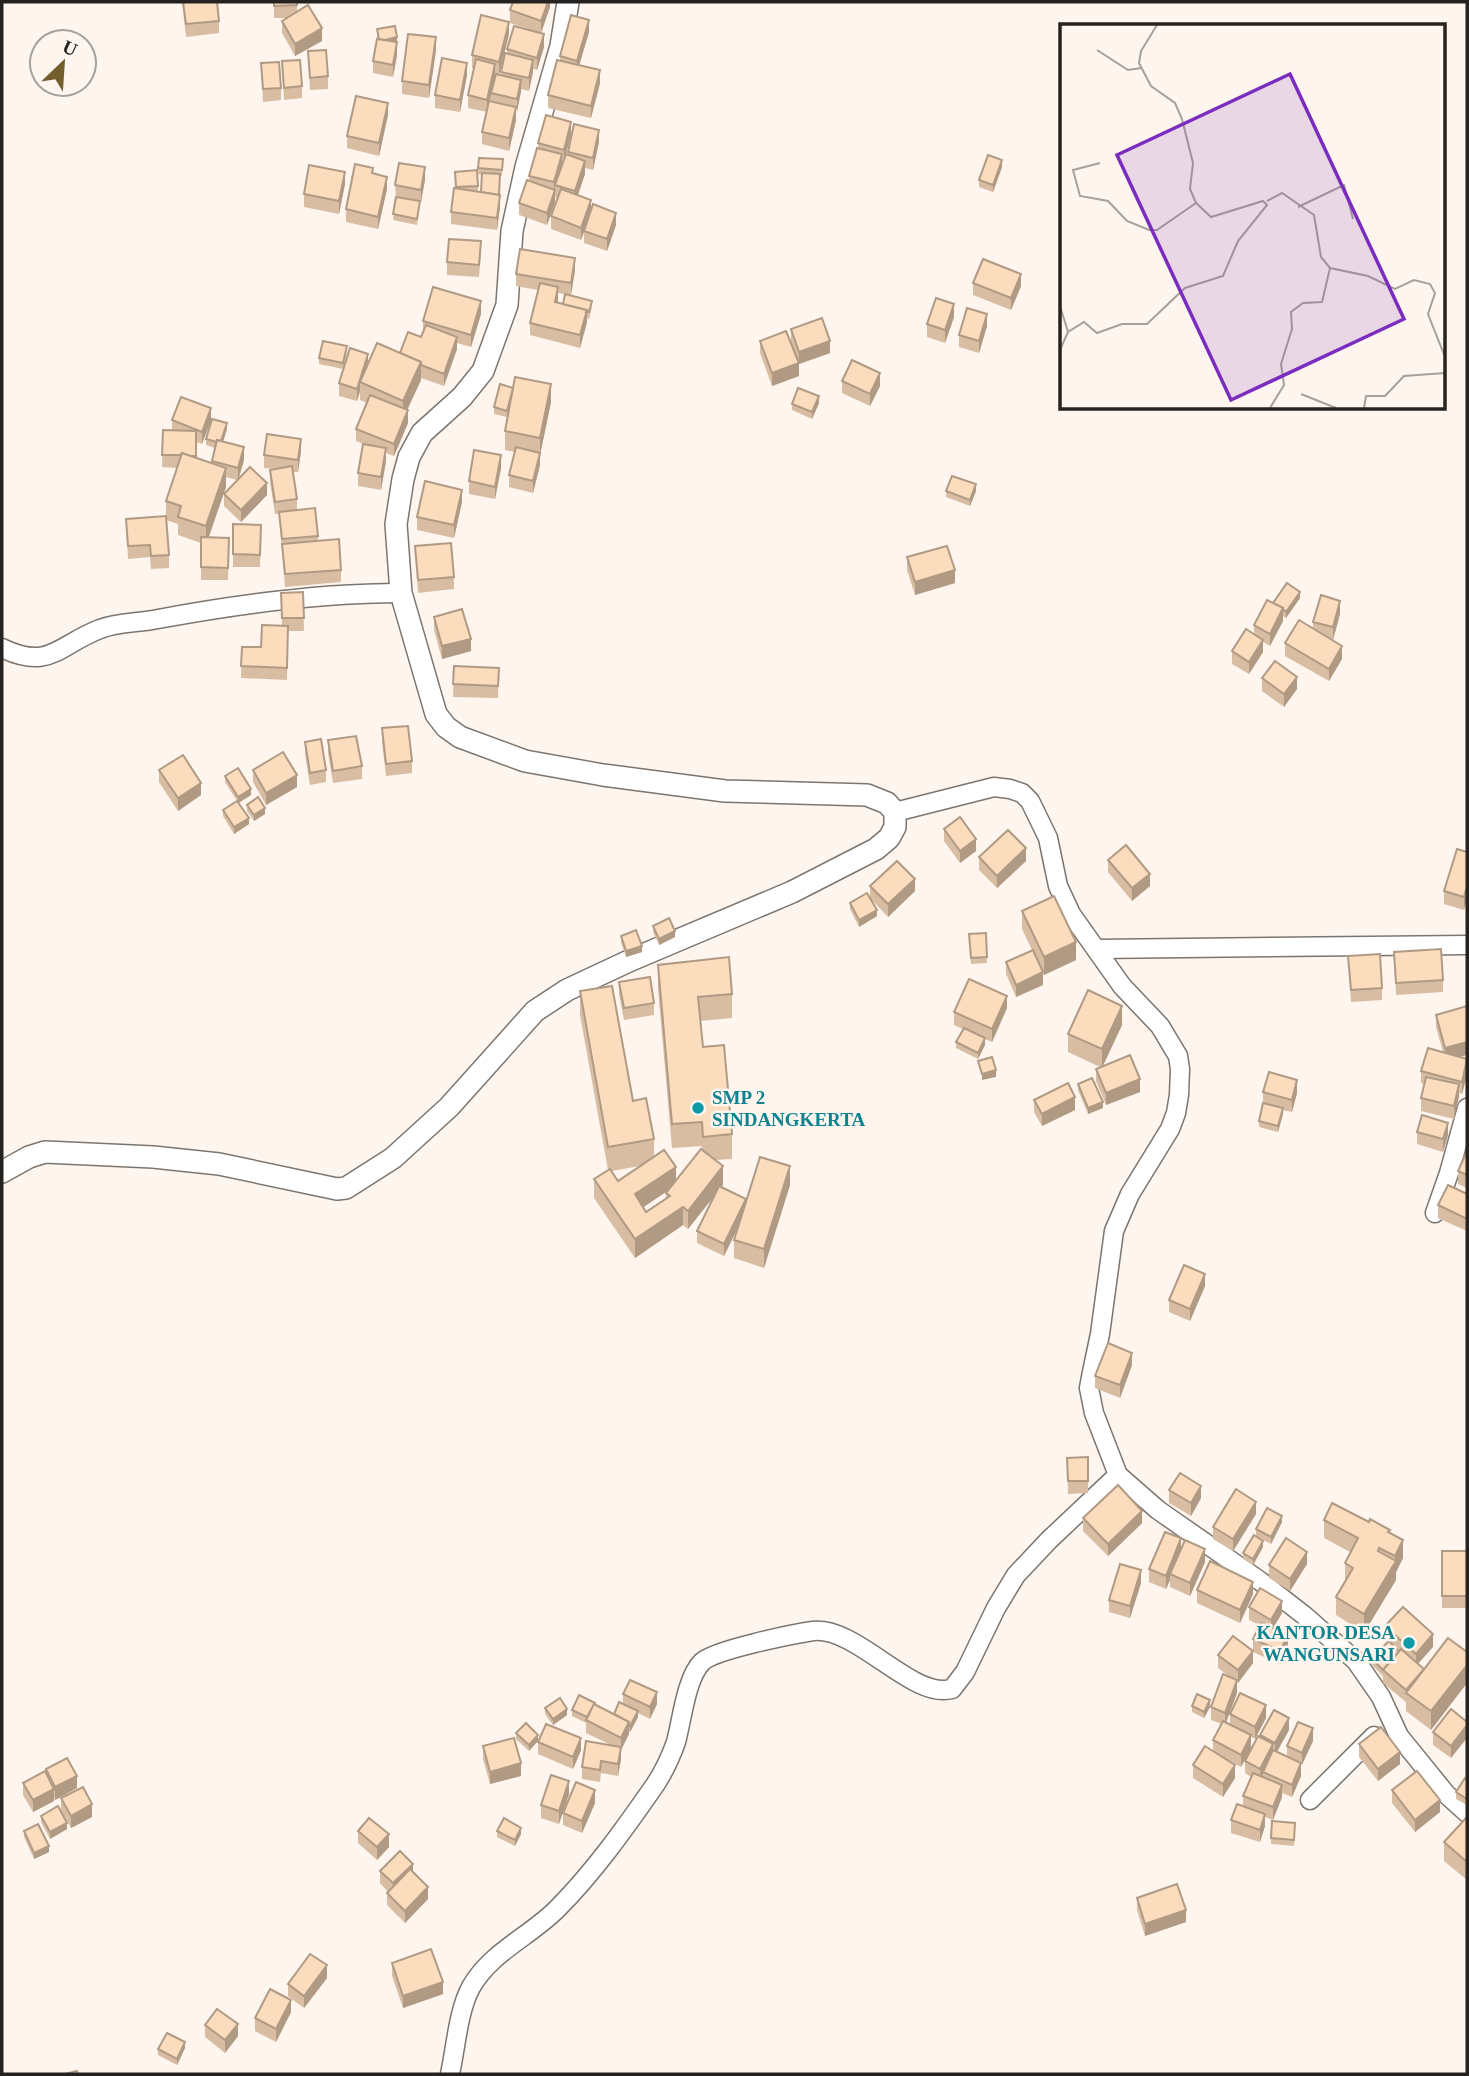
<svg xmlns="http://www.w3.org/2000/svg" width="1469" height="2076" font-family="'Times New Roman',serif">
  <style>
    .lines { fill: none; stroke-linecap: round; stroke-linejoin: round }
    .minor-casing { stroke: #7c756f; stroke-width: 21 }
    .tertiary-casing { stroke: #7c756f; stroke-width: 24 }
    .minor { stroke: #fff; stroke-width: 18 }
    .tertiary { stroke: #fff; stroke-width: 21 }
    .wall { fill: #d8bda3; fill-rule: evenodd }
    .shaded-wall { fill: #b09a84 }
    .building { fill: #fbdcbd; stroke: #b09a84; stroke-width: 2 }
    .culture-dot { fill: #0f9aa8; stroke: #fdf5ee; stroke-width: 2.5 }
    .labels { text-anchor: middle; stroke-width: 5; stroke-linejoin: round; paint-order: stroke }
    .culture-label { font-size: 19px; font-weight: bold; fill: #0d838f; stroke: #fdf5ee; text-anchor: start }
    .inset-road { fill: none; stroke: #a7a19c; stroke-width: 2 }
    .view { fill: #7b2cbf; fill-opacity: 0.15; stroke: #7b2cbf; stroke-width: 3.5 }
    .inset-edge { fill: none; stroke: #252220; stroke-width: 3.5 }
  </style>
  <rect width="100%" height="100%" fill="#fdf5ee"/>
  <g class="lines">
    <defs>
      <g id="minor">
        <path d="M2,648c48,23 56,-3 98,-19 17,-7 39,-6 58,-10 80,-15 161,-26 243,-26"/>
        <polyline points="895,812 994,787 1010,789 1022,793 1030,801 1048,838 1058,886 1071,914 1122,986 1160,1026 1178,1056 1180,1069 1179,1095 1176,1113 1170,1129 1130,1194 1114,1231 1100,1334 1092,1372 1089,1388 1094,1413 1118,1475 1158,1510 1260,1581 1305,1616 1356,1661 1381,1697 1399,1736 1446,1794 1467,1813"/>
        <polyline points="1096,949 1467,945"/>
        <polyline points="1435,1213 1449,1173 1467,1108"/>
        <polyline points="1310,1800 1374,1736"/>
        <path d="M450,2074c6,-27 8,-63 21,-87 20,-35 58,-50 86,-78 37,-37 68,-81 98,-124 8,-12 16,-29 21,-43 6,-22 10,-64 26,-80 12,-12 91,-28 111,-31 44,-5 99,69 139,58l13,-17 31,-64 20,-33 33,-35 69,-65"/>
      </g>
      <polyline id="tertiary" points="2,1172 29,1157 45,1152 153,1157 219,1164 337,1189 346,1188 393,1158 449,1107 535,1011 567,990 631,960 792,892 876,849 889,838 895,827 895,812 887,803 867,795 725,791 603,775 525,761 460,737 446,727 436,714 401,593 396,524 403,479 409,457 422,433 462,397 483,371 507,305 512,231 526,167 561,46 568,2"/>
    </defs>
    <use href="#minor" class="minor-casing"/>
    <use href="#tertiary" class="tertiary-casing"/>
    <use href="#minor" class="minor"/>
    <use href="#tertiary" class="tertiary"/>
  </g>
  <g class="wall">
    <polygon points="182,2 217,2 219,21 219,33 186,37"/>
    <polygon points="274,2 297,2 297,12 322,41 295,56 282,33 282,21 287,18 274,18"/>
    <polygon points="550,2 550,7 541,33 510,23 510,10"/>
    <polygon points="377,29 397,44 397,55 393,77 373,73 373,61 377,39"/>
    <polygon points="589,32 579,65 600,83 591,118 548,108 548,95 560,60 560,56"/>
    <polygon points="509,34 499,75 501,75 507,54 507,49 544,47 537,70 533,69 529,91 521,89 516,112 516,120 509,151 482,144 482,132 487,112 468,108 468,95 474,68 472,68 472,55"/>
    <polygon points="436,50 429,98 402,94 402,81"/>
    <polygon points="308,51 328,76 328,89 310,90"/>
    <polygon points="282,61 302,86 302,98 284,100"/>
    <polygon points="261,63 281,88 281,100 263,102"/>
    <polygon points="467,75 460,112 435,108 435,95"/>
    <polygon points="388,115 379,156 347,148 347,136"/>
    <polygon points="571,134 566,154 568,155 568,152 599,142 593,170 585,168 585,174 577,196 591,210 616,225 607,251 584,243 584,232 581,240 551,229 551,216 557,198 555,197 555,191 555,202 547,225 519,215 519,203 529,180 529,176 538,148 538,143"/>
    <polygon points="479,158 503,159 502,176 500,176 500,207 497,230 451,224 451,212 455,189 455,172 478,186 478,192 481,192 482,175 478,174"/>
    <polygon points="1002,167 993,192 979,187 979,180"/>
    <polygon points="373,173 387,189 378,229 346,222 346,209"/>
    <polygon points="425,180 421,202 420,202 417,225 393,220 396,198 395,185"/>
    <polygon points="345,184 339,214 304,207 304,194"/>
    <polygon points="481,254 479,277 447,275 447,262"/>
    <polygon points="575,270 571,295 558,293 558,303 592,307 589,319 587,318 587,322 580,348 530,335 530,323 538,290 516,286 516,274"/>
    <polygon points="973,283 1021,286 1011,310 973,295"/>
    <polygon points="481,314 471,347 457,343 457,349 444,386 421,378 421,380 407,410 408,423 394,456 386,453 386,461 381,490 358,486 358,473 366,445 356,441 356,429 367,403 360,400 360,391 357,401 339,396 339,383 343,369 319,364 319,358 347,352 344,367 368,364 400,353 421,337 423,332 423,321"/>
    <polygon points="954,317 945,343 927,337 927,324"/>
    <polygon points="987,326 979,353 959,347 959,335"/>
    <polygon points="791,329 830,353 799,364 791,342"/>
    <polygon points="760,341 799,376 772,386 760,353"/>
    <polygon points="842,381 880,386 870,406 842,393"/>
    <polygon points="551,402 540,455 540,465 533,493 509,487 509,475 515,452 505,450 505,431 507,417 494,414 494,407"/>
    <polygon points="819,403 812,419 792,410 792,404"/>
    <polygon points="211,408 202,444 196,442 196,458 212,463 215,448 206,445 206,439 227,429 223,441 244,460 239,478 267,495 241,522 224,506 224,494 237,480 226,477 226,487 209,537 229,538 228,580 201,580 201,543 178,535 178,524 166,520 166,501 177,468 162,467 163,430 172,430 172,420"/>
    <polygon points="301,451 298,472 293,472 297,499 297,510 318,536 318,541 341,570 341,582 285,587 279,514 275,514 270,482 270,470 274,469 264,468 264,455"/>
    <polygon points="501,468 495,499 469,494 469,481"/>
    <polygon points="946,491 976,491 970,506 946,497"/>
    <polygon points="462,502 454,538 417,530 417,517"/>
    <polygon points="126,519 169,555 169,568 151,569 150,557 128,559"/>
    <polygon points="233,524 261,525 260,567 233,567"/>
    <polygon points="415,546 454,577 454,589 418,593"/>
    <polygon points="907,557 955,583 915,595 907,570"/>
    <polygon points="303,592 304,631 288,631 287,680 241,678 242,647 261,647 282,626 281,593"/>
    <polygon points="1300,598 1286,618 1283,616 1283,621 1270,646 1263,642 1263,652 1249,674 1232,664 1232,651 1254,635 1254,625 1273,603"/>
    <polygon points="1340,614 1333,640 1342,659 1329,681 1285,656 1285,643 1313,629 1313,622"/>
    <polygon points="434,617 471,651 442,659 434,630"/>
    <polygon points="454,666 499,668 498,698 453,697"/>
    <polygon points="1262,678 1297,689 1284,707 1262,691"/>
    <polygon points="382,728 412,761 412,773 386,776 382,741"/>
    <polygon points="328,740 362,766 362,779 333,783 328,753"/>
    <polygon points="305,742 326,770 326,782 310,785 305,754"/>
    <polygon points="159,770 201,795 178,811 159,782"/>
    <polygon points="253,770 297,787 266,805 253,782"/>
    <polygon points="225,776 251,795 239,803 249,824 234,834 223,816 223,810 237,801 225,782"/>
    <polygon points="247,805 265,814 254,821 247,811"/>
    <polygon points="944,829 976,851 960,863 944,841"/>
    <polygon points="1467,852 1467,898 1464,910 1444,904 1444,891"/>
    <polygon points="979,857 1026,861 997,888 979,870"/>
    <polygon points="1108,860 1150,886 1132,901 1108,872"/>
    <polygon points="870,886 915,891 888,917 870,898"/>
    <polygon points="850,903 877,916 859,927 850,909"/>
    <polygon points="1022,911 1076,960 1044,975 1043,974 1043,985 1016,997 1006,974 1006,962 1032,950 1022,929"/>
    <polygon points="653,926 675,937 659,945 653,932"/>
    <polygon points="986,933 987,963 971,964 969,934"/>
    <polygon points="621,936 642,952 626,957 621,942"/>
    <polygon points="1394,952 1443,980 1443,992 1396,995"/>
    <polygon points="1348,956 1382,988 1382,1000 1351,1002"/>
    <path d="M658,965l74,29v24l-32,3 3,26 29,87v25l-17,1 8,25 -2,2 25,16 44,-18 -26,83 -30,-10v-18l4,-14 -14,30 -27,-13v-12l17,-36 -26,34 -5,-4 -48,33 -41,-60v-19l14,-9 -28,-155v-24l53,110 21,38v18l22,24 26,-31v-4l-30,2 -14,-159zM640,1166l-22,15 -6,-10zM669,1190l-3,3v6l-20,13 -3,-5z"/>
    <polygon points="619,982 654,1003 654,1015 624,1020 619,994"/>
    <polygon points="1007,1008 992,1042 985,1039 985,1045 978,1059 956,1048 956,1042 963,1029 954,1025 954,1012"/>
    <polygon points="1436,1015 1460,1057 1467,1059 1467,1075 1462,1094 1459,1093 1454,1119 1421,1111 1421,1098 1424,1084 1421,1083 1421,1071 1443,1052 1436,1027"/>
    <polygon points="1122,1025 1102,1066 1140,1092 1106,1105 1096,1081 1096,1069 1100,1067 1068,1052 1068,1034"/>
    <polygon points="1078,1084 1103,1108 1088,1114 1078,1090"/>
    <polygon points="1263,1092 1297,1093 1292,1112 1283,1110 1283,1114 1278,1132 1259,1127 1259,1121 1263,1103"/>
    <polygon points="1034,1100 1075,1110 1042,1126 1034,1112"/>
    <polygon points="1417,1132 1448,1135 1443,1152 1417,1144"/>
    <polygon points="1467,1151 1467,1188 1458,1184 1458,1171"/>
    <polygon points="1467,1194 1467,1231 1438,1218 1438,1205"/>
    <polygon points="1205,1286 1190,1321 1169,1312 1169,1300"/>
    <polygon points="1132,1365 1120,1398 1095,1388 1095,1376"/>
    <polygon points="1088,1457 1088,1493 1068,1494 1067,1458"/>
    <polygon points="1169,1490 1201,1498 1191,1516 1169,1503"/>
    <polygon points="1256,1514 1233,1551 1213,1539 1213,1527"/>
    <polygon points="1083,1518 1142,1523 1108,1556 1083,1531"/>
    <polygon points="1324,1520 1390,1533 1403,1558 1396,1572 1396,1580 1364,1633 1336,1615 1336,1597 1345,1582 1345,1563 1350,1552 1324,1538"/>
    <polygon points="1282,1522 1271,1544 1256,1536 1256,1529"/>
    <polygon points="1181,1547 1205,1562 1190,1596 1170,1587 1170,1580 1166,1589 1149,1582 1149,1569"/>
    <polygon points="1263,1547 1253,1565 1243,1559 1243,1553"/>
    <rect x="1442" y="1551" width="25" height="57"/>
    <polygon points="1307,1564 1290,1591 1269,1578 1269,1565"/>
    <polygon points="1141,1583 1130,1618 1109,1612 1109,1600"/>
    <polygon points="1197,1590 1253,1594 1240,1623 1197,1603"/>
    <polygon points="1249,1607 1282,1613 1273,1628 1288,1647 1280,1664 1253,1652 1253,1639 1259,1625 1249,1620"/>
    <polygon points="1385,1626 1433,1647 1418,1663 1424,1669 1467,1652 1467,1683 1431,1730 1406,1711 1406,1702 1383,1683 1383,1676 1371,1664 1371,1658 1388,1641 1385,1639"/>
    <polygon points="1218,1655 1253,1663 1238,1683 1237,1682 1237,1693 1226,1723 1230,1725 1230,1714 1266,1718 1255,1739 1251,1737 1251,1748 1241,1767 1228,1760 1235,1778 1223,1797 1193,1778 1193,1765 1213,1751 1213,1740 1222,1724 1211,1720 1211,1707 1232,1678 1218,1668"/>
    <polygon points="623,1694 657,1704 650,1719 638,1713 638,1717 630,1732 629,1731 629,1734 621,1750 621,1759 618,1776 601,1773 600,1782 582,1779 582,1767 611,1745 586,1733 586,1723 572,1716 572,1710 595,1705 614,1714 623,1704"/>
    <polygon points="1192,1706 1210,1707 1204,1718 1192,1712"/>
    <polygon points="545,1708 567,1715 553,1725 545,1714"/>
    <polygon points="1451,1709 1451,1758 1433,1745 1433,1732"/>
    <polygon points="1289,1730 1277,1752 1287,1757 1287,1746 1313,1741 1301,1765 1301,1776 1292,1797 1282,1793 1282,1797 1273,1820 1265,1817 1265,1826 1260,1842 1231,1833 1231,1820 1243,1806 1243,1796 1251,1777 1245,1773 1245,1761 1260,1737 1260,1735"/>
    <polygon points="516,1733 538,1735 529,1751 516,1739"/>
    <polygon points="538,1742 581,1750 573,1769 538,1754"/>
    <polygon points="1359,1744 1400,1764 1378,1781 1359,1757"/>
    <polygon points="483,1746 521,1776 490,1784 483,1759"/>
    <polygon points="46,1769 77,1788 55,1800 54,1797 54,1801 33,1812 23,1795 23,1783 46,1773"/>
    <polygon points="1467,1780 1467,1805 1456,1799 1456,1792"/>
    <polygon points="1392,1790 1440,1812 1415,1832 1392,1803"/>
    <polygon points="569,1794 559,1824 541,1818 541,1805"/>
    <polygon points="61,1798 92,1817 71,1828 61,1811"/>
    <polygon points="595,1803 582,1833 563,1825 563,1813"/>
    <polygon points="41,1816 67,1829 50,1839 41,1822"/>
    <polygon points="1467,1819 1467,1880 1444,1861 1444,1842"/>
    <polygon points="1295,1829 1294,1846 1271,1844 1271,1838"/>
    <polygon points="24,1831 49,1852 34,1859 24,1837"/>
    <polygon points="358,1831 389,1847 377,1860 358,1843"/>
    <polygon points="497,1831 521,1834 515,1846 497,1837"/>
    <polygon points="380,1871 413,1871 428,1899 405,1923 387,1905 387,1893 388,1892 380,1883"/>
    <polygon points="1137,1898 1186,1922 1145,1936 1137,1910"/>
    <polygon points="392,1963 443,1994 403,2008 392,1976"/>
    <polygon points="327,1978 304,2008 288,1996 288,1984"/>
    <polygon points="291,2012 276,2042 255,2031 255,2018"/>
    <polygon points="205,2025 238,2036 225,2053 205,2037"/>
    <polygon points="185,2048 177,2065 158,2055 158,2049"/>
  </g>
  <g class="shaded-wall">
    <polygon points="548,2 550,2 550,7 541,33 541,21"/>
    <polygon points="589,20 589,32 577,73 577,61"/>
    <polygon points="509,22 509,34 499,75 499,62"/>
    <polygon points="322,28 322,41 295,56 295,44"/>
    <polygon points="544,34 544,47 537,70 537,58"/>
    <polygon points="397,37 397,55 393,77 393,65 379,41"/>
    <polygon points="436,37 436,50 429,98 429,85"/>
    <polygon points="533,60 533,72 529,91 529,78"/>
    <polygon points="467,63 467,75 460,112 460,100"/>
    <polygon points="495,64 495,76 487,112 487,100"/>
    <polygon points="600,70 600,83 591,118 591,106"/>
    <polygon points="521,80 521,92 517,112 517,99"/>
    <polygon points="388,103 388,115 379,156 379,143"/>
    <polygon points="516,107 516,120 509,151 509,138"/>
    <polygon points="571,122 571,134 564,162 564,150"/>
    <polygon points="599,130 599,142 593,170 593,158"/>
    <polygon points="562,154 562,167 555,185 555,202 547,225 547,213 554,192 554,182"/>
    <polygon points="1002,160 1002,167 993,192 993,185"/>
    <polygon points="585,161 585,174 575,204 575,191"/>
    <polygon points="425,167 425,180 421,202 421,190"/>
    <polygon points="345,172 345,184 339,214 339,201"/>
    <polygon points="387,177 387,189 378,229 378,217"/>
    <polygon points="500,195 500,207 497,230 497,218"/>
    <polygon points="591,200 591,213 581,240 581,228"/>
    <polygon points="616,213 616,225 607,251 607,239"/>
    <polygon points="575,258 575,270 571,295 571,283"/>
    <polygon points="1021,274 1021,286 1011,310 1011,298"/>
    <polygon points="558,287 558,300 555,315 555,302"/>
    <polygon points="481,301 481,314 471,347 471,335"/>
    <polygon points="954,304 954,317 945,343 945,330"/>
    <polygon points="587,310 587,322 580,348 580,335"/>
    <polygon points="987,314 987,326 979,353 979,341"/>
    <polygon points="457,337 457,349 444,386 444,374"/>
    <polygon points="830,341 830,353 799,364 799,352"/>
    <polygon points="368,354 368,366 360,382 360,391 357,401 357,389"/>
    <polygon points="421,362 421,380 403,419 403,401"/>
    <polygon points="799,363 799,376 772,386 772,373"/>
    <polygon points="880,373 880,386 870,406 870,394"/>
    <polygon points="551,384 551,402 540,455 540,465 533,493 533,481 540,454 540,438"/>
    <polygon points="819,396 819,403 812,419 812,412"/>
    <polygon points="211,408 211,421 202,444 202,432"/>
    <polygon points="408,410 408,423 394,456 394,444"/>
    <polygon points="227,423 227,429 221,449 221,443"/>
    <polygon points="301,439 301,451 298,472 298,460"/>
    <polygon points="244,447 244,460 238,480 238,468"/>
    <polygon points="386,448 386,461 381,490 381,477"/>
    <polygon points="501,455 501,468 495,499 495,487"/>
    <polygon points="226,468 226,487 206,544 206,526"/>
    <polygon points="267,483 267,495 241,522 241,510"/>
    <polygon points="976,484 976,491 970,506 970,500"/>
    <polygon points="462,490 462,502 454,538 454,525"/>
    <polygon points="955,570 955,583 915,595 915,582"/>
    <polygon points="1300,592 1300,598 1286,618 1286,612"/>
    <polygon points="1340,601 1340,614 1333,640 1333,627"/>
    <polygon points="1283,608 1283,621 1270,646 1270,634"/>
    <polygon points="471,639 471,651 442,659 442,646"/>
    <polygon points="1263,640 1263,652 1249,674 1249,662"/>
    <polygon points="1342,646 1342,659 1329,681 1329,669"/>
    <polygon points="1297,677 1297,689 1284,707 1284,694"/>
    <polygon points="297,775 297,787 266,805 266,793"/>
    <polygon points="201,783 201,795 178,811 178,798"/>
    <polygon points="251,789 251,795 238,803 238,797"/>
    <polygon points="265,808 265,814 254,821 254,815"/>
    <polygon points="249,818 249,824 234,834 234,827"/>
    <polygon points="976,839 976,851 960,863 960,851"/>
    <polygon points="1026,848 1026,861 997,888 997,876"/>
    <polygon points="1150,874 1150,886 1132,901 1132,888"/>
    <polygon points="915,879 915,891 888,917 888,904"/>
    <polygon points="1467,886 1467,898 1464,910 1464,897"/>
    <polygon points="877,910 877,916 859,927 859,920"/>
    <polygon points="675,931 675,937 659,945 659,939"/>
    <polygon points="1076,942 1076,960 1044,975 1044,957"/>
    <polygon points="642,946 642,952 626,957 626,951"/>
    <polygon points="1043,972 1043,985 1016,997 1016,985"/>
    <polygon points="1007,996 1007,1008 992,1042 992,1029"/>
    <polygon points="1122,1006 1122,1025 1102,1068 1102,1049"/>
    <polygon points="985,1038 985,1045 978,1059 978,1053"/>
    <polygon points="1467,1042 1467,1055 1445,1061 1445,1048"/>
    <polygon points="1467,1063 1467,1075 1462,1094 1462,1082"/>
    <polygon points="996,1070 996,1077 982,1080 982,1074"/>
    <polygon points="1140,1079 1140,1092 1106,1105 1106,1093"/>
    <polygon points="1297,1080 1297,1093 1292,1112 1292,1100"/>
    <polygon points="1459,1084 1459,1097 1454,1119 1454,1106"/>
    <polygon points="1075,1097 1075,1110 1042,1126 1042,1114"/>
    <polygon points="1103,1102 1103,1108 1088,1114 1088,1108"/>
    <polygon points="1283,1108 1283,1114 1278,1132 1278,1126"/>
    <polygon points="1448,1123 1448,1135 1443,1152 1443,1139"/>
    <polygon points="723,1166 723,1185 688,1229 688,1211"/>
    <polygon points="790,1166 790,1185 764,1268 764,1249"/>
    <polygon points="676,1167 676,1185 635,1213 635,1194"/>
    <polygon points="746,1199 746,1211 724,1256 724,1244"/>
    <polygon points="683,1207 683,1225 635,1258 635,1239"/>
    <polygon points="1205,1274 1205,1286 1190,1321 1190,1309"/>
    <polygon points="1132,1353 1132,1365 1120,1398 1120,1385"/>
    <polygon points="1201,1486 1201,1498 1191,1516 1191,1503"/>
    <polygon points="1256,1502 1256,1514 1233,1551 1233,1539"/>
    <polygon points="1142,1511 1142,1523 1108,1556 1108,1544"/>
    <polygon points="1282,1516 1282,1522 1271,1544 1271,1537"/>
    <polygon points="1181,1538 1181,1551 1170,1574 1170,1580 1166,1589 1166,1576"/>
    <polygon points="1403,1540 1403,1558 1396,1572 1396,1580 1364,1633 1364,1614 1395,1563 1395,1556"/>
    <polygon points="1263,1541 1263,1547 1253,1565 1253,1559"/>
    <polygon points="1205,1549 1205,1562 1190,1596 1190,1583"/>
    <polygon points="1307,1552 1307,1564 1290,1591 1290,1579"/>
    <polygon points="1141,1570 1141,1583 1130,1618 1130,1606"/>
    <polygon points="1253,1582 1253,1594 1240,1623 1240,1610"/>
    <polygon points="1282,1601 1282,1613 1271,1632 1271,1620"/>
    <polygon points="1433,1634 1433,1647 1416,1666 1416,1654"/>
    <polygon points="1288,1635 1288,1647 1280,1664 1280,1651"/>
    <polygon points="1253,1651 1253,1663 1238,1683 1238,1670"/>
    <polygon points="1467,1665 1467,1683 1431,1730 1431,1711"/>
    <polygon points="1237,1680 1237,1693 1225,1725 1225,1713"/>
    <polygon points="657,1692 657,1704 650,1719 650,1707"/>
    <polygon points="1210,1700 1210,1707 1204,1718 1204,1712"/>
    <polygon points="1266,1705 1266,1718 1255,1739 1255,1727"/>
    <polygon points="567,1709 567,1715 553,1725 553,1719"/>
    <polygon points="638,1711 638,1717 630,1732 630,1726"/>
    <polygon points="1289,1718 1289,1730 1275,1755 1275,1743"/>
    <polygon points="629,1722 629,1734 621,1750 621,1738"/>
    <polygon points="1467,1725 1467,1738 1451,1758 1451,1746"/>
    <polygon points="1313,1728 1313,1741 1302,1765 1302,1753"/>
    <polygon points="538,1735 538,1741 529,1751 529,1745"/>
    <polygon points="1251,1735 1251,1748 1241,1767 1241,1755"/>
    <polygon points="581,1738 581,1750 573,1769 573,1757"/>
    <polygon points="1273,1744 1273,1756 1263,1772 1263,1774 1260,1781 1260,1769"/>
    <polygon points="621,1747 621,1759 618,1776 618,1764"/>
    <polygon points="1400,1752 1400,1764 1378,1781 1378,1769"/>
    <polygon points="521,1763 521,1776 490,1784 490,1772"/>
    <polygon points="1301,1763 1301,1776 1292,1797 1292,1785"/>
    <polygon points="1235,1765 1235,1778 1223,1797 1223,1784"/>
    <polygon points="77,1776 77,1788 55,1800 55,1787"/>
    <polygon points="569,1781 569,1794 559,1824 559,1811"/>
    <polygon points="1282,1785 1282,1797 1273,1820 1273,1807"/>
    <polygon points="54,1789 54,1801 33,1812 33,1800"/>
    <polygon points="595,1790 595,1803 582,1833 582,1821"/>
    <polygon points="1440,1800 1440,1812 1415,1832 1415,1820"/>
    <polygon points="92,1804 92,1817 71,1828 71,1816"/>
    <polygon points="1265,1814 1265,1826 1260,1842 1260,1830"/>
    <polygon points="67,1823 67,1829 50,1839 50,1832"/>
    <polygon points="521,1828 521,1834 515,1846 515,1840"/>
    <polygon points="389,1834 389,1847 377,1860 377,1847"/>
    <polygon points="49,1846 49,1852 34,1859 34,1853"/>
    <polygon points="413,1864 413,1876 393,1896 393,1883"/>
    <polygon points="428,1887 428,1899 405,1923 405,1911"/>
    <polygon points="1186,1910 1186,1922 1145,1936 1145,1924"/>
    <polygon points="327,1965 327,1978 304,2008 304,1996"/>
    <polygon points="443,1982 443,1994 403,2008 403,1996"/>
    <polygon points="291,2000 291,2012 276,2042 276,2029"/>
    <polygon points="238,2024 238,2036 225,2053 225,2040"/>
    <polygon points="185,2042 185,2048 177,2065 177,2059"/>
  </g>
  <g class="building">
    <polygon points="183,2 217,2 219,21 186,24"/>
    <polygon points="274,2 297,2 297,5 274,6"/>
    <polygon points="513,2 548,2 541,21 510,10"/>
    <polygon points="308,5 322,28 295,44 282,21"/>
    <polygon points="481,15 509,22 499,62 472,55"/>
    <polygon points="571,15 589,20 577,61 560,56"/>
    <polygon points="395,26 397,37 385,40 379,39 377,29"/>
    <polygon points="514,26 544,34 537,58 507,49"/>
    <polygon points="408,34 436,37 429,85 402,81"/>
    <polygon points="377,39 397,42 393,65 373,61"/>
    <polygon points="326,50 328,76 310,78 308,51"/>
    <polygon points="505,53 533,60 529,78 501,72"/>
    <polygon points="442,58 467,63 460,100 435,95"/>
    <polygon points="476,59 495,64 487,100 468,95"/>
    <polygon points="300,60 302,86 284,88 282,61"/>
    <polygon points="557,60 600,70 591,106 548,95"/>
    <polygon points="279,62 281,88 263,89 261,63"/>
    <polygon points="496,74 521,80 517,99 491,93"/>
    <polygon points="356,96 388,103 379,143 347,136"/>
    <polygon points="489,101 516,107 509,138 482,132"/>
    <polygon points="546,115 571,122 564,150 538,143"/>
    <polygon points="574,124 599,130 593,158 568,152"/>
    <polygon points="537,148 562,154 554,182 529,176"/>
    <polygon points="566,154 585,161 575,191 555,185"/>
    <polygon points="988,155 1002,160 993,185 979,180"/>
    <polygon points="479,158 503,159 502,170 478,168"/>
    <polygon points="399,163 425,167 421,190 395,185"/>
    <polygon points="355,164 373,168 372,173 387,177 378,217 346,209"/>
    <polygon points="309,165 345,172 339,201 304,194"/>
    <polygon points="477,170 478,186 456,187 455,172"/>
    <polygon points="482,173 500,174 499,195 481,192"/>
    <polygon points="527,180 555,190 547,213 519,203"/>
    <polygon points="454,188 500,195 497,218 451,212"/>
    <polygon points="561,189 591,200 581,228 551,216"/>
    <polygon points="396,197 420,201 417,219 393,214"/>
    <polygon points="593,204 616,213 607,239 584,231"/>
    <polygon points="449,239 481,241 479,265 447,262"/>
    <polygon points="520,249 575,258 571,283 516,274"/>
    <polygon points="983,259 1021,274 1011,298 973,283"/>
    <polygon points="540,283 558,287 555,302 587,310 580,335 530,323"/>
    <polygon points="433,287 481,301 471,335 423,321"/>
    <polygon points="565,294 592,301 589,312 586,312 587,310 563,304"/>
    <polygon points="936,298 954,304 945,330 927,324"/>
    <polygon points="967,308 987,314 979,341 959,335"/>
    <polygon points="822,318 830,341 799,352 791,329"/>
    <polygon points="426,325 457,337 444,374 421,365 421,362 400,353 408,332 421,337"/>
    <polygon points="786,331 799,363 772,373 760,341"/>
    <polygon points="323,341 347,346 343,363 319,358"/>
    <polygon points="377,343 421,362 403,401 360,382"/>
    <polygon points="350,348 368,354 357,389 339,383"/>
    <polygon points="852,360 880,373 870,394 842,381"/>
    <polygon points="515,377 551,384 540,438 505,431"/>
    <polygon points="500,384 513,388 507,411 494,407"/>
    <polygon points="798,388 819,396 812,412 792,404"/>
    <polygon points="370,395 408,410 394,444 356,429"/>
    <polygon points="181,397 211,408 202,432 172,420"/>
    <polygon points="212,419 227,423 221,441 217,440 217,442 206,439"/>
    <polygon points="163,430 196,431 196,456 189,456 182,453 181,455 162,455"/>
    <polygon points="267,434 301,439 298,460 264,455"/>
    <polygon points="217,440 244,447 238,468 212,461"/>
    <polygon points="363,444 386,448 381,477 358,473"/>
    <polygon points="516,447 540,453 533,481 509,475"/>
    <polygon points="474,450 501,455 495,487 469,481"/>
    <polygon points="182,453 226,468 206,526 178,517 181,506 166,501"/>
    <polygon points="292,466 297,499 275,502 270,470"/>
    <polygon points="250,467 267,483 241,510 224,494"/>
    <polygon points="952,476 976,484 970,500 946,491"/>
    <polygon points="425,481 462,490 454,525 417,517"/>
    <polygon points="315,508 318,536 282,539 279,512"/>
    <polygon points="166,516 169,555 151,556 150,545 128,546 126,519"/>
    <polygon points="233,524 261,525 260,555 233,554"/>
    <polygon points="201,537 229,538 228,568 201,567"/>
    <polygon points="339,539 341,570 285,574 282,544"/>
    <polygon points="451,543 454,577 418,580 415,546"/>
    <polygon points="947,546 955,570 915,582 907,557"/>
    <polygon points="1287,583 1300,592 1286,612 1283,609 1283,608 1273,603"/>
    <polygon points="303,592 304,618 282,618 281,593"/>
    <polygon points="1321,595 1340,601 1333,627 1313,622"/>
    <polygon points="1267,600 1283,608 1270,634 1254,625"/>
    <polygon points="462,609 471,639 442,646 434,617"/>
    <polygon points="1299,620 1342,646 1329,669 1285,643"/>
    <polygon points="262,625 288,626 287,668 241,666 242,647 261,647"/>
    <polygon points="1246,629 1263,640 1249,662 1232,651"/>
    <polygon points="1275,661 1297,677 1284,694 1262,678"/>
    <polygon points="454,666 499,668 498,686 453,684"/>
    <polygon points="408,726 412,761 386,764 382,728"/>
    <polygon points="356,736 362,766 333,771 328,740"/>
    <polygon points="321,739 326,770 310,773 305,742"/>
    <polygon points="283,752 297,775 266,793 253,770"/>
    <polygon points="183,755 201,783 178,798 159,770"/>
    <polygon points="238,768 251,789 238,797 225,776"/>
    <polygon points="258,797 265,808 254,815 247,805"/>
    <polygon points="237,801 249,818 234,827 223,810"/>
    <polygon points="960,817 976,839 960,851 944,829"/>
    <polygon points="1008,830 1026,848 997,876 979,857"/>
    <polygon points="1126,845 1150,874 1132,888 1108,860"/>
    <polygon points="1457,849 1467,852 1467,886 1464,897 1444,891"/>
    <polygon points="897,861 915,879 888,904 870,886"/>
    <polygon points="867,893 877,910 859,920 850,903"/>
    <polygon points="1054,896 1076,942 1044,957 1022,911"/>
    <polygon points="669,918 675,931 659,939 653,926"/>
    <polygon points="636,930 642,946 626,951 621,936"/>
    <polygon points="986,933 987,957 971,958 969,934"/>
    <polygon points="1441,949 1443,980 1396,983 1394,952"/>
    <polygon points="1033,950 1043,972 1016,985 1006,962"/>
    <polygon points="1380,954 1382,988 1351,990 1348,956"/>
    <polygon points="729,957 732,994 698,997 703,1047 724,1045 732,1134 703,1137 702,1122 672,1124 658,965"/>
    <polygon points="650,977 654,1003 624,1008 619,982"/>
    <polygon points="969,979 1007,996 992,1029 954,1012"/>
    <polygon points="612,986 633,1101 646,1098 654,1139 608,1147 580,991"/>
    <polygon points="1088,990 1122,1006 1102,1049 1068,1034"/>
    <polygon points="1467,1006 1467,1042 1445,1048 1436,1015"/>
    <polygon points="964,1028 985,1038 978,1053 956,1042"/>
    <polygon points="1428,1048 1467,1059 1462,1082 1421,1071"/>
    <polygon points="1130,1055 1140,1079 1106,1093 1096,1069"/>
    <polygon points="992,1057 996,1070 982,1074 978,1061"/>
    <polygon points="1269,1072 1297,1080 1292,1100 1263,1092"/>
    <polygon points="1426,1077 1459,1084 1454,1106 1421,1098"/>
    <polygon points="1092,1078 1103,1102 1088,1108 1078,1084"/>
    <polygon points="1068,1083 1075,1097 1042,1114 1034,1100"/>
    <polygon points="1263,1103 1283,1108 1278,1126 1259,1121"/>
    <polygon points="1422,1115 1448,1123 1443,1139 1417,1132"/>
    <polygon points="701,1149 723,1166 688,1211 683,1207 635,1239 594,1179 610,1169 618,1181 664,1150 676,1167 635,1194 646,1212 670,1196 666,1193"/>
    <polygon points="1467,1151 1467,1175 1458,1171"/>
    <polygon points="760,1157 790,1166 764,1249 734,1240"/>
    <polygon points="1448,1185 1467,1194 1467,1219 1438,1205"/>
    <polygon points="719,1186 746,1199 724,1244 697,1231"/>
    <polygon points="1184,1265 1205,1274 1190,1309 1169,1300"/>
    <polygon points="1108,1343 1132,1353 1120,1385 1095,1376"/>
    <polygon points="1088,1457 1088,1481 1068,1481 1067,1458"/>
    <polygon points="1180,1473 1201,1486 1191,1503 1169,1490"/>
    <polygon points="1118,1485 1142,1511 1108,1544 1083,1518"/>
    <polygon points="1236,1489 1256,1502 1233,1539 1213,1527"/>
    <polygon points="1332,1503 1369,1522 1370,1519 1390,1530 1388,1532 1403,1540 1395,1556 1379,1548 1378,1551 1396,1561 1364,1614 1336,1597 1353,1568 1345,1563 1358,1538 1324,1520"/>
    <polygon points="1267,1508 1282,1516 1271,1537 1256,1529"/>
    <polygon points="1165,1532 1181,1538 1166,1576 1149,1569"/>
    <polygon points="1254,1535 1263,1541 1253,1559 1243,1553"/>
    <polygon points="1286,1538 1307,1552 1290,1579 1269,1565"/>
    <polygon points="1185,1540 1205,1549 1190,1583 1170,1574"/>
    <rect x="1442" y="1551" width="25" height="45"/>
    <polygon points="1210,1561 1253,1582 1240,1610 1197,1590"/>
    <polygon points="1120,1564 1141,1570 1130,1606 1109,1600"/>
    <polygon points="1260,1588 1282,1601 1271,1620 1249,1607"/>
    <polygon points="1403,1607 1433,1634 1416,1654 1385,1626"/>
    <polygon points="1261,1623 1288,1635 1280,1651 1253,1639"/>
    <polygon points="1233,1636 1253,1651 1238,1670 1218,1655"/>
    <polygon points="1448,1638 1467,1652 1467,1665 1431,1711 1406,1693"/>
    <polygon points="1389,1641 1399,1652 1383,1670 1371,1658"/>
    <polygon points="1401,1649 1424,1669 1406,1690 1383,1670"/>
    <polygon points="1223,1674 1237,1680 1225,1713 1211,1707"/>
    <polygon points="630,1680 657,1692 650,1707 623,1694"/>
    <polygon points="1240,1693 1266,1705 1255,1727 1230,1714"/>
    <polygon points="1197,1694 1210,1700 1204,1712 1192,1706"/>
    <polygon points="579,1695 595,1703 587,1717 572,1710"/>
    <polygon points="560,1698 567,1709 553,1719 545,1708"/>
    <polygon points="619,1702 638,1711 630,1726 629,1725 629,1722 614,1714"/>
    <polygon points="594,1704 629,1722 621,1738 586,1720"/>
    <polygon points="1451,1709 1467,1722 1467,1725 1451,1746 1433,1732"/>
    <polygon points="1274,1710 1289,1718 1275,1743 1260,1735"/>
    <polygon points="1223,1721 1251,1735 1241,1755 1213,1740"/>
    <polygon points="1298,1722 1313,1728 1302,1753 1287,1746"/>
    <polygon points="526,1723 538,1735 529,1745 516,1733"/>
    <polygon points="546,1724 581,1738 573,1757 538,1742"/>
    <polygon points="1381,1727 1400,1752 1378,1769 1359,1744"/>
    <polygon points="1258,1736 1273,1744 1260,1769 1245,1761"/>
    <polygon points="514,1738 521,1763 490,1772 483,1746"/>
    <polygon points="586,1741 621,1747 618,1764 601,1761 600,1770 582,1767"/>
    <polygon points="1205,1746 1235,1765 1223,1784 1193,1765"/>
    <polygon points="1273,1750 1301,1763 1292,1785 1263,1772"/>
    <polygon points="67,1758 77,1776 55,1787 46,1769"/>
    <polygon points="45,1771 54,1789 33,1800 23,1783"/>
    <polygon points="1417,1771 1440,1800 1415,1820 1392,1790"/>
    <polygon points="1253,1773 1282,1785 1273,1807 1243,1796"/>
    <polygon points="551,1775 569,1781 559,1811 541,1805"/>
    <polygon points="1465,1778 1467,1780 1467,1799 1456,1792"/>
    <polygon points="576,1782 595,1790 582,1821 563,1813"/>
    <polygon points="83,1787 92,1804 71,1816 61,1798"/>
    <polygon points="1237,1804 1265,1814 1260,1830 1231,1820"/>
    <polygon points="58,1806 67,1823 50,1832 41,1816"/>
    <polygon points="369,1818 389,1834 377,1847 358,1831"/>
    <polygon points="504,1818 521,1828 515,1840 497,1831"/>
    <polygon points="1466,1818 1467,1819 1467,1862 1444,1842"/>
    <polygon points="1272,1821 1295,1823 1294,1840 1271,1838"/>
    <polygon points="38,1824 49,1846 34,1853 24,1831"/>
    <polygon points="400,1851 413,1864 393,1883 380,1871"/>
    <polygon points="410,1869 428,1887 405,1911 387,1893"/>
    <polygon points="1177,1884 1186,1910 1145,1924 1137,1898"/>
    <polygon points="431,1949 443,1982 403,1996 392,1963"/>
    <polygon points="310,1954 327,1965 304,1996 288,1984"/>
    <polygon points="270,1989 291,2000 276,2029 255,2018"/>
    <polygon points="217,2009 238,2024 225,2040 205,2025"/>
    <polygon points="167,2033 185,2042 177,2059 158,2049"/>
    <polygon points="77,2071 78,2074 65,2074"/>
  </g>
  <g class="culture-dot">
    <circle cx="698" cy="1108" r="7"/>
    <circle cx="1409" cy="1643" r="7"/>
  </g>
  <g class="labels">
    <g class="culture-label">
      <text x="712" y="1104">SMP 2<tspan x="712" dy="22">SINDANGKERTA</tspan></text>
      <text x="1395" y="1639" text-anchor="end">KANTOR DESA<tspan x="1395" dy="22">WANGUNSARI</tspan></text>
    </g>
  </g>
  <g transform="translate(1060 24)">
    <rect width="385" height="385" fill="#fdf5ee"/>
    <path class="inset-road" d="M37,26l31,20 13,-2M40,139l-27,7 7,26 28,5 19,20 22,9h8l39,-27M207,177l15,-8 32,22 7,42 9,11 38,8 27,13 19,-9 16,4 5,9 -7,21 17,43M238,183l46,-22 9,34M0,282l8,26M0,326l8,-18 16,-10 13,11 25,-9h25l38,-36 38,-12 15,-35 29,-36 -4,-4 -52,16 -15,-14 -6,-14 3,-26 -11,-44 -7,-16 -24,-17 -12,-23 2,-12 16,-26M241,370l35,14M210,384l14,-23 -3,-21 11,-35 -1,-17 12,-9 19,-1 8,-34M304,384l2,-12h19l19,-20 41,-3"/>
    <path class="view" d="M230,50l114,245 -173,81 -114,-245z"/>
    <rect width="385" height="385" class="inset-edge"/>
  </g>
  <rect width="1469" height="2076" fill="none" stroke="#252220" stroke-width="7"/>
  <g transform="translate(63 63) rotate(25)"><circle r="33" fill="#fdf5ee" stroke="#a7a19c" stroke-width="2"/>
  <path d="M0-5L12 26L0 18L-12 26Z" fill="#725d2c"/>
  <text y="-10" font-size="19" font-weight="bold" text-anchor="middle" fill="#252220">U</text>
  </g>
</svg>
